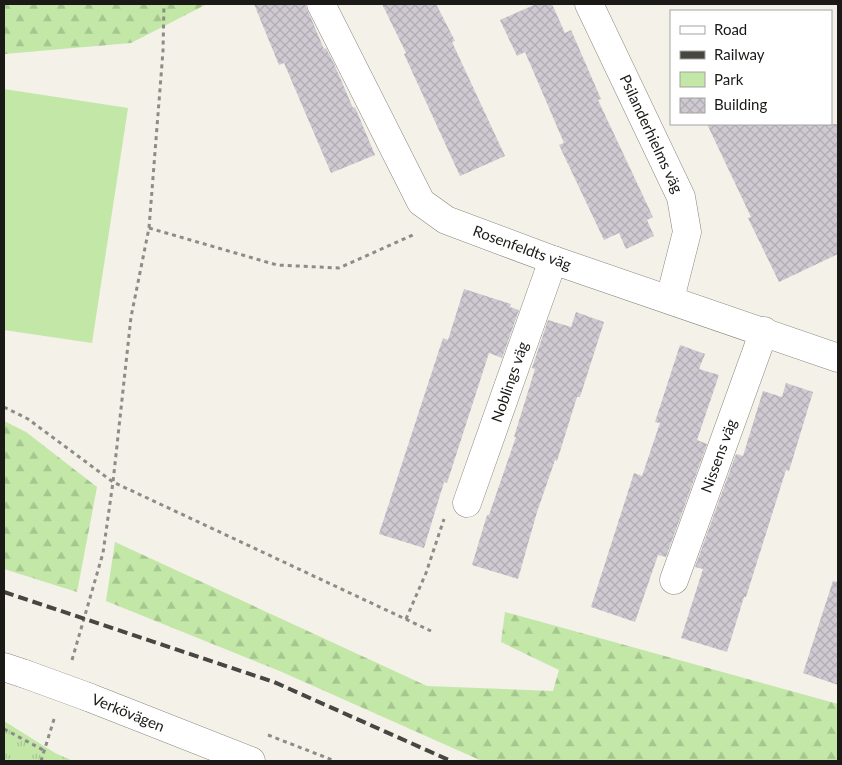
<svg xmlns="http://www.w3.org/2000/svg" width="842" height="765" font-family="Lato,sans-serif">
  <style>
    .grass { fill: url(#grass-tufts) }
    .forest { fill: url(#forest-firs) }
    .park { fill: #c2e7a7 }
    .building { fill: url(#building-cross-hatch) }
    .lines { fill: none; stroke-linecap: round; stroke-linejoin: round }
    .minor-casing { stroke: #89877e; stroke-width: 29 }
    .secondary-casing { stroke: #89877e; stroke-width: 29 }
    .path { stroke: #8e8c86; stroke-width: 3; stroke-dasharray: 4 4; stroke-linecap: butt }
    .minor { stroke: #fff; stroke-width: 28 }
    .secondary { stroke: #fff; stroke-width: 28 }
    .rail { stroke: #474641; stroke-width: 4; stroke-dasharray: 10 5; stroke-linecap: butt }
    .secondary-bridge-casing { stroke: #89877e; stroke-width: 29; stroke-linecap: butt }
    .secondary-bridge { stroke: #fff; stroke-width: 28 }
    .labels { text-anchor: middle; stroke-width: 4; stroke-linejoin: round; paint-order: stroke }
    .street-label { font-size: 15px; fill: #1b1a17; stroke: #fff }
  </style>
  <defs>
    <pattern id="grass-tufts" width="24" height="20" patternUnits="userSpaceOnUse" patternTransform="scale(1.25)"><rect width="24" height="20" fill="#c2e7a7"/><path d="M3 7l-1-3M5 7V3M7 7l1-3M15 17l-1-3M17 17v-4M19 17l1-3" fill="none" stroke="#a6c68f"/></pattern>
    <pattern id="forest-firs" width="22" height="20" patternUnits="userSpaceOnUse" patternTransform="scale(1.25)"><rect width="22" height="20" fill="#c2e7a7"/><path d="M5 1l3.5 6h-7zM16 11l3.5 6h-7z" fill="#a6c68f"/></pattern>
    <pattern id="building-cross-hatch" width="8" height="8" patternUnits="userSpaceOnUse" patternTransform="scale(1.25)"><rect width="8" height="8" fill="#cfc9d1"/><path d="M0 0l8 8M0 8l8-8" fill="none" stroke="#b1acb3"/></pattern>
  </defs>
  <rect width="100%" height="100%" fill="#f3f1e8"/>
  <polygon class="grass" points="4,721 55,753 73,761 4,761"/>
  <g class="forest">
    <polygon points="4,4 207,4 131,43 4,54"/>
    <polygon points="4,421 26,432 97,487 77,592 4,569"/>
    <polygon points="115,542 427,686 553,691 559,670 501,642 505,612 838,704 838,761 482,761 282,672 106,601"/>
  </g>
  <polygon class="park" points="4,89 128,108 92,343 4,330"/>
  <g class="building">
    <polygon points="254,4 305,4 324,49 326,48 335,66 353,108 355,107 375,155 331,173 284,63 279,65"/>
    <polygon points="382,4 436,4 455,41 452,42 505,156 460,176 404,54 406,53"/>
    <polygon points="536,4 552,4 565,33 571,30 601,99 598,100 653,217 647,220 654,236 626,249 619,233 604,240 559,145 564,143 525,52 517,56 500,20"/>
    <polygon points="707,124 838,124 838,254 779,282 748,218 751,217"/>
    <polygon points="464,289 511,304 510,307 519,310 502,358 489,353 447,483 444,482 424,548 379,534 443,338 448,340"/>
    <polygon points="576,312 604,322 580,397 577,397 557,461 555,460 537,512 518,579 472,565 487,515 489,515 516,437 514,437 535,369 532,368 548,320 571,327"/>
    <polygon points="680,345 705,354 699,369 719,375 697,440 707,444 666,557 658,555 635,622 591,607 634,473 642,476 660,423 655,422"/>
    <polygon points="786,383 813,392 789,471 786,470 746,597 744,597 727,652 681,638 703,569 695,567 736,454 743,456 763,391 782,397"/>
    <polygon points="833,581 838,582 838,685 803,673"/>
  </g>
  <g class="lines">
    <defs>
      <g id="minor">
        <polyline points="321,4 421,202 446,220 553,260 838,358"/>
        <polyline points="589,4 681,197 687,232 670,299"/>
        <polyline points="467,503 553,260"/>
        <polyline points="674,580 764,331"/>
      </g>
      <g id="secondary">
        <polyline points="4,667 25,674"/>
        <polyline points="88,697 251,761"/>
      </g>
    </defs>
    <use href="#minor" class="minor-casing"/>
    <use href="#secondary" class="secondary-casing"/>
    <g class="path">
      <polyline points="149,228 277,265 339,268 415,234"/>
      <polyline points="4,407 28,419 113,482 431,631"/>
      <polyline points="406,619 426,573 444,519"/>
      <polyline points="72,660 103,553 113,482 131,317 149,228 163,51 164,4"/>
      <polyline points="4,729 45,751"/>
      <polyline points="268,735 335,761"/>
      <polyline points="41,761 55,716"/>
    </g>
    <use href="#minor" class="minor"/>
    <use href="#secondary" class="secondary"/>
    <polyline class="rail" points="4,592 274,682 451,761"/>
    <defs>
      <polyline id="secondary-bridge" points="25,674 88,697"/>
    </defs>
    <use href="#secondary-bridge" class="secondary-bridge-casing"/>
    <use href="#secondary-bridge" class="secondary-bridge"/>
  </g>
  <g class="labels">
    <g class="street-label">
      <text transform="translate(651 134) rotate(65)" y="5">Psilanderhielms väg</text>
      <text transform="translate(522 248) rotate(20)" y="5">Rosenfeldts väg</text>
      <text transform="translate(510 382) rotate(-71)" y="5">Noblings väg</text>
      <text transform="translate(719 456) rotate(-70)" y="5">Nissens väg</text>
      <text transform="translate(128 713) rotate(22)" y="5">Verkövägen</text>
    </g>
  </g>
  <rect width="842" height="765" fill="none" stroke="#1b1a17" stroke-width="10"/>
  <rect x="670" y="10" width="162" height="115" fill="#ffffff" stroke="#a4a3a2"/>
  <rect x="680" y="26" width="25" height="8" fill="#ffffff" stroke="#a4a3a2"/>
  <text x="714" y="35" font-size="15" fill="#1b1a17">Road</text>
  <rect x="680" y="51" width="25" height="8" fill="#474641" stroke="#a4a3a2"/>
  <text x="714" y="60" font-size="15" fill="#1b1a17">Railway</text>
  <rect x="680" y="72" width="25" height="15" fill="#c2e7a7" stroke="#a4a3a2"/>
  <text x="714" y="85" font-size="15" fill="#1b1a17">Park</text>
  <rect x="680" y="98" width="25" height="15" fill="url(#building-cross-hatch)" stroke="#a4a3a2"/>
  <text x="714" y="110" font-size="15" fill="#1b1a17">Building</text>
</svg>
